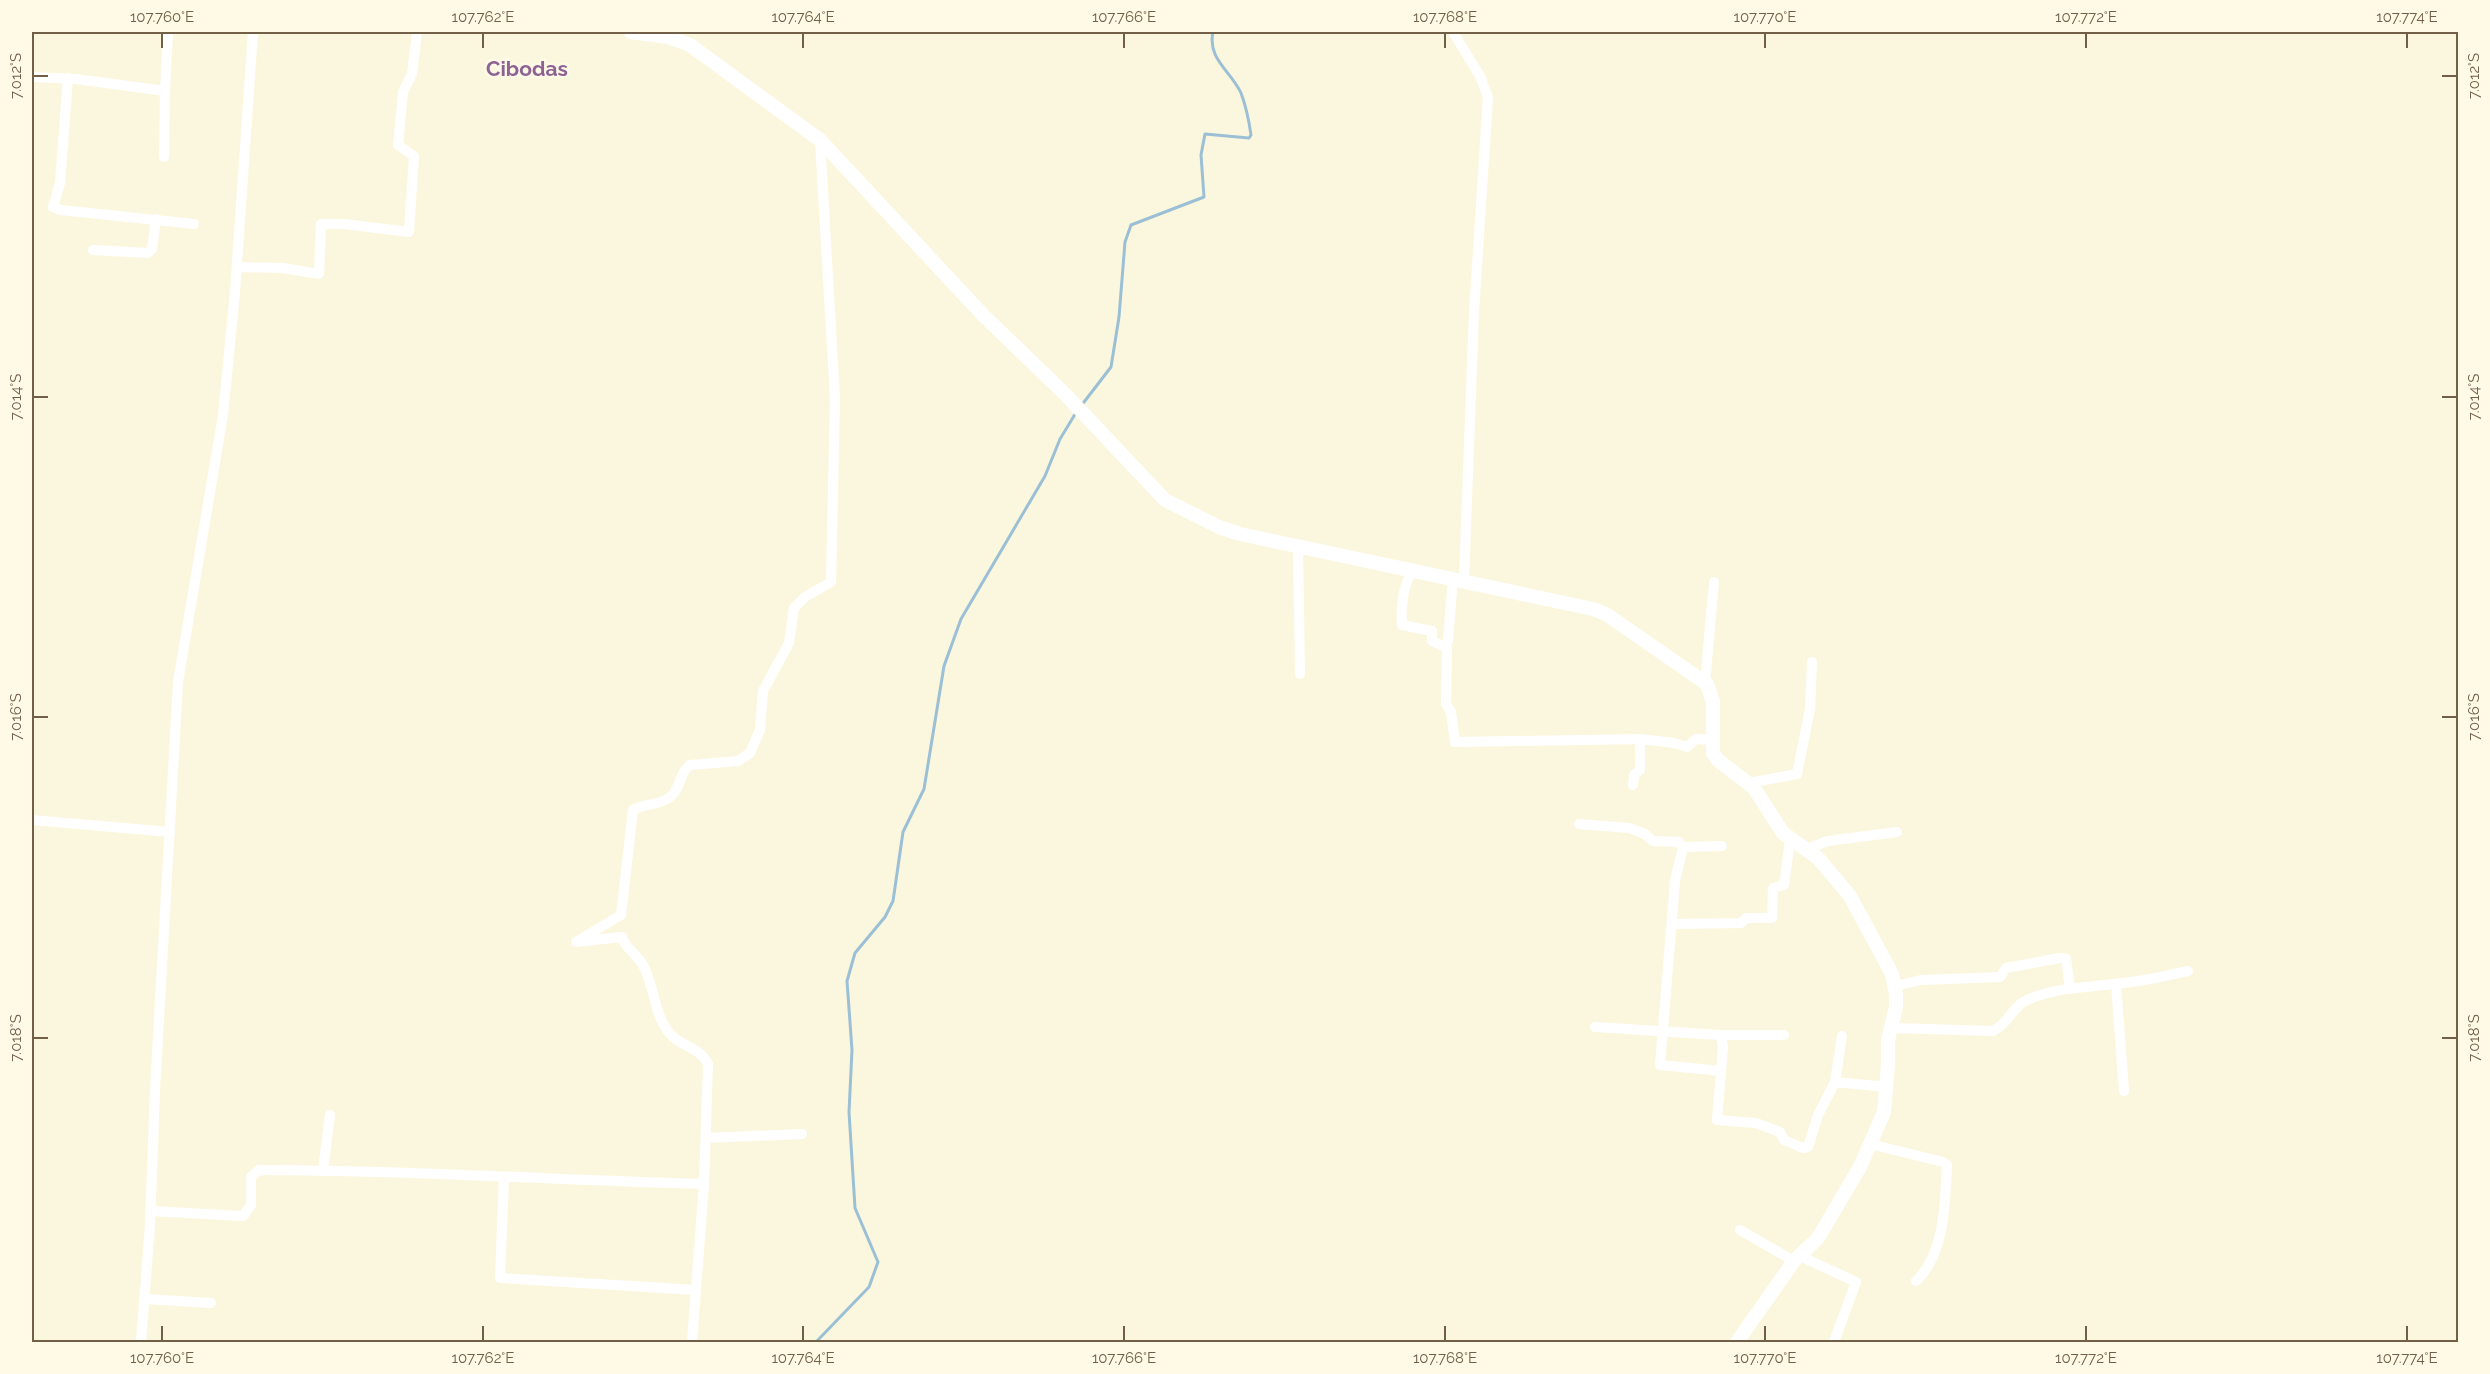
<svg xmlns="http://www.w3.org/2000/svg" width="2490" height="1374" font-family="Raleway,sans-serif">
  <style>
    .lines { fill: none; stroke-linecap: round; stroke-linejoin: round }
    .stream { stroke: #9bbfd5; stroke-width: 3 }
    .street { stroke: #fff; stroke-width: 10 }
    .secondary { stroke: #fff; stroke-width: 14 }
    .ticks { fill: none; stroke: #715f48; stroke-width: 2 }
    .labels { text-anchor: middle; stroke-width: 5; stroke-linejoin: round; paint-order: stroke }
    .quarter-label { font-size: 21px; font-weight: bold; fill: #8e6394; stroke: #fffae5 }
    .neatline { fill: none; stroke: #715f48; stroke-width: 2 }
    .ticks-label { font-size: 15px; text-anchor: middle; fill: #715f48 }
  </style>
  <rect width="100%" height="100%" fill="#fbf7df"/>
  <g class="lines">
    <g class="stream">
      <path d="M1081,406l30,-39 8,-50 6,-75 6,-17 73,-28 -3,-42 4,-21 44,4 2,-3c-2,-14 -5,-29 -10,-42 -10,-22 -34,-34 -28,-61"/>
      <polyline points="816,1342 869,1287 878,1262 855,1208 849,1112 852,1050 847,981 855,953 885,917 893,901 903,832 924,789 944,666 961,619 1045,476 1060,439 1077,411"/>
    </g>
    <g class="street">
      <polyline points="1453,32 1480,76 1488,97 1474,312 1464,580"/>
      <polyline points="32,77 76,79 165,91 168,32"/>
      <polyline points="68,78 60,183 53,207 61,210 194,224"/>
      <polyline points="164,157 165,91"/>
      <polyline points="93,250 148,253 152,249 156,219"/>
      <polyline points="237,267 283,268 319,274 321,224 344,224 409,232 414,156 398,145 403,92 412,74 417,32"/>
      <polyline points="1298,548 1300,674"/>
      <path d="M1414,570c-12,15 -13,37 -12,55l30,6v10l15,7 -1,56 5,8 4,30 185,-3 34,4 13,4 9,-8 16,1"/>
      <polyline points="1448,641 1453,578"/>
      <polyline points="1705,683 1714,582"/>
      <polyline points="1749,783 1797,774 1810,709 1812,662"/>
      <polyline points="1633,785 1634,775 1640,770 1640,739"/>
      <polyline points="32,820 170,832"/>
      <polyline points="1579,824 1629,828 1645,834 1653,841 1679,842 1683,847 1675,881 1660,1065 1721,1071"/>
      <polyline points="1683,847 1722,846"/>
      <polyline points="1804,850 1828,841 1897,832"/>
      <polyline points="1672,924 1741,923 1746,918 1772,918 1773,888 1784,885 1790,840"/>
      <polyline points="2116,984 2124,1091"/>
      <polyline points="1895,986 1921,980 2000,977 2006,968 2060,958 2066,959 2070,989"/>
      <polyline points="1595,1027 1721,1035 1784,1035"/>
      <path d="M1891,1028l102,3c15,-7 20,-25 34,-31 29,-13 65,-13 96,-17 22,-2 43,-7 65,-12"/>
      <polyline points="1721,1035 1723,1047 1717,1120 1756,1123 1780,1132 1784,1140 1803,1148 1808,1147 1818,1115 1835,1082 1887,1087"/>
      <polyline points="1835,1082 1842,1036"/>
      <polyline points="706,1138 802,1134"/>
      <path d="M1870,1144l73,18 4,3c-2,38 -2,89 -31,116"/>
      <polyline points="323,1170 330,1115"/>
      <polyline points="504,1177 500,1278 696,1290"/>
      <path d="M150,1211l93,5 8,-11v-28l8,-7c148,0 296,10 445,14"/>
      <polyline points="1740,1230 1794,1261"/>
      <polyline points="1800,1256 1856,1282 1834,1342"/>
      <polyline points="145,1299 211,1303"/>
      <polyline points="141,1342 150,1225 155,1090 178,682 223,415 235,292 253,32"/>
      <path d="M692,1342l12,-158 4,-120c-8,-16 -24,-17 -36,-28 -18,-18 -17,-48 -28,-69 -5,-12 -19,-18 -22,-30l-46,5 45,-27 12,-105c11,-7 26,-4 37,-13 11,-8 9,-24 20,-32l48,-4 12,-8 10,-23 3,-39 26,-48 5,-35 11,-11 26,-15 4,-183 -15,-259"/>
    </g>
    <polyline class="secondary" points="631,32 668,37 690,45 820,140 983,315 1065,394 1165,500 1219,527 1240,534 1593,609 1606,614 1707,684 1713,702 1713,753 1718,760 1754,788 1783,833 1818,858 1850,896 1892,974 1896,995 1896,1007 1888,1040 1888,1065 1884,1112 1860,1167 1818,1238 1794,1261 1737,1342"/>
  </g>
  <path class="ticks" d="M162,33v15M483,33v15M803,33v15M1124,33v15M1445,33v15M1765,33v15M2086,33v15M2407,33v15M33,76h15M2442,76h15M33,397h15M2442,397h15M33,717h15M2442,717h15M33,1038h15M2442,1038h15M162,1326v15M483,1326v15M803,1326v15M1124,1326v15M1445,1326v15M1765,1326v15M2086,1326v15M2407,1326v15"/>
  <g class="labels">
    <g class="quarter-label">
      <text x="527" y="76">Cibodas</text>
    </g>
  </g>
  <rect width="2490" height="1374" fill="none" stroke="#fffae5" stroke-width="66"/>
  <rect x="33" y="33" width="2424" height="1308" class="neatline"/>
  <g class="ticks-label">
    <text x="162" y="22">107.760°E</text>
    <text x="483" y="22">107.762°E</text>
    <text x="803" y="22">107.764°E</text>
    <text x="1124" y="22">107.766°E</text>
    <text x="1445" y="22">107.768°E</text>
    <text x="1765" y="22">107.770°E</text>
    <text x="2086" y="22">107.772°E</text>
    <text x="2407" y="22">107.774°E</text>
    <text transform="translate(16 76) rotate(-90)" y="5">7.012°S</text>
    <text transform="translate(2474 76) rotate(-90)" y="5">7.012°S</text>
    <text transform="translate(16 397) rotate(-90)" y="5">7.014°S</text>
    <text transform="translate(2474 397) rotate(-90)" y="5">7.014°S</text>
    <text transform="translate(16 717) rotate(-90)" y="5">7.016°S</text>
    <text transform="translate(2474 717) rotate(-90)" y="5">7.016°S</text>
    <text transform="translate(16 1038) rotate(-90)" y="5">7.018°S</text>
    <text transform="translate(2474 1038) rotate(-90)" y="5">7.018°S</text>
    <text x="162" y="1363">107.760°E</text>
    <text x="483" y="1363">107.762°E</text>
    <text x="803" y="1363">107.764°E</text>
    <text x="1124" y="1363">107.766°E</text>
    <text x="1445" y="1363">107.768°E</text>
    <text x="1765" y="1363">107.770°E</text>
    <text x="2086" y="1363">107.772°E</text>
    <text x="2407" y="1363">107.774°E</text>
  </g>
</svg>
